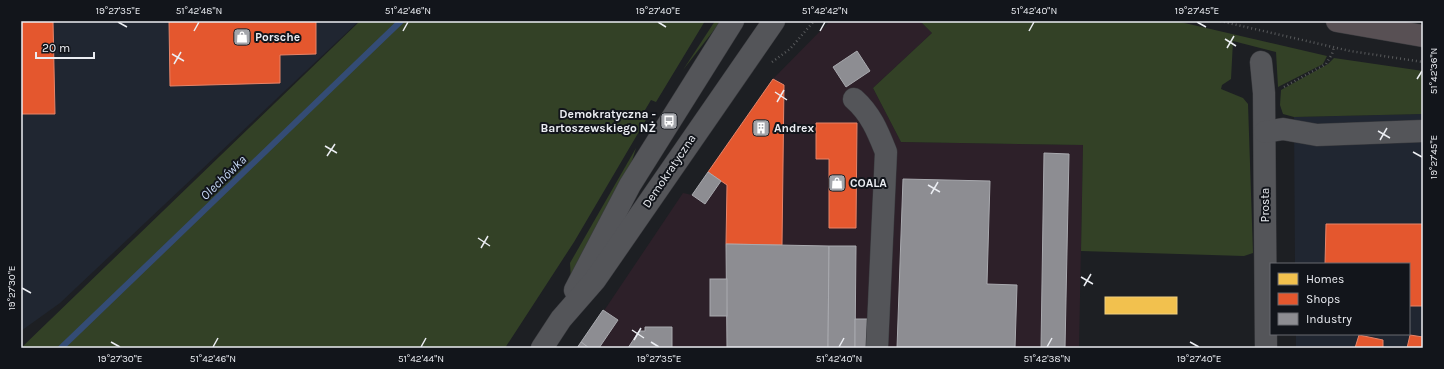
<svg xmlns="http://www.w3.org/2000/svg" width="1444" height="369" font-family="Karla,sans-serif">
  <style>
    .built { fill: #202631 }
    .industrial { fill: #2d2029 }
    .green { fill: #334126 }
    .homes { fill: #f2c14e; stroke: #f0ce7f }
    .shops { fill: #e4572e; stroke: #e68469 }
    .industry { fill: #8d8d92; stroke: #a9aaaf }
    .lines { fill: none; stroke-linecap: round; stroke-linejoin: round }
    .stream { stroke: #344c75; stroke-width: 6 }
    .minor-casing { stroke: #393a3e; stroke-width: 23 }
    .major-casing { stroke: #393a3e; stroke-width: 23 }
    .path { stroke: #585a5c; stroke-width: 2.5; stroke-dasharray: 1 3; stroke-linecap: butt }
    .minor { stroke: #545559; stroke-width: 22 }
    .major { stroke: #585054; stroke-width: 22 }
    .ticks { fill: none; stroke: #ebedf2; stroke-width: 1.5 }
    .labels { text-anchor: middle; stroke-width: 4; stroke-linejoin: round; paint-order: stroke }
    .poi-label { font-size: 12px; font-weight: bold; fill: #ebedf2; stroke: #12151b; text-anchor: start }
    .street-label { font-size: 12px; fill: #ebedf2; stroke: #12151b }
    .water-label { font-size: 13px; font-style: italic; fill: #c3d5f2; stroke: #12151b }
    .neatline { fill: none; stroke: #ebedf2; stroke-width: 1.5 }
    .ticks-label { font-size: 10px; text-anchor: middle; fill: #ebedf2 }
  </style>
  <rect width="100%" height="100%" fill="#1d1f23"/>
  <g class="built">
    <polygon points="21,21 359,21 60,303 21,331"/>
    <polygon points="1423,114 1423,348 1296,348 1296,334 1409,334 1409,264 1295,264 1294,117"/>
  </g>
  <polygon class="industrial" points="830,21 920,21 932,33 873,88 901,142 1083,145 1079,348 579,348 683,193 692,195 773,79"/>
  <g class="green">
    <polygon points="360,21 705,21 656,102 651,100 642,115 647,118 574,242 505,348 21,348"/>
    <polygon points="715,21 721,21 683,70"/>
    <polygon points="920,21 1176,21 1327,56 1323,64 1278,87 1276,52 1233,41 1231,79 1222,85 1221,89 1243,98 1248,104 1253,253 1244,256 1081,251 1083,145 901,142 873,88 932,33"/>
    <polygon points="1334,58 1423,71 1423,114 1294,117 1283,114 1280,105 1281,90 1328,64"/>
    <polygon points="636,148 625,183 571,280 570,263"/>
  </g>
  <rect class="homes" x="1105" y="297" width="72" height="17"/>
  <g class="shops">
    <polygon points="21,21 53,21 55,114 21,114"/>
    <polygon points="169,21 316,21 316,54 280,55 280,83 170,86"/>
    <polygon points="773,79 784,85 782,245 726,244 727,185 708,172"/>
    <polygon points="816,123 857,123 856,228 829,228 829,159 816,159"/>
    <polygon points="1326,224 1423,224 1423,306 1409,306 1409,264 1325,264"/>
    <polygon points="1359,335 1383,340 1383,348 1355,348"/>
    <polygon points="1410,335 1423,337 1423,348 1407,348"/>
  </g>
  <g class="industry">
    <polygon points="857,51 870,71 846,87 833,67"/>
    <polygon points="1044,153 1069,154 1065,348 1041,348"/>
    <polygon points="708,172 721,181 705,204 692,195"/>
    <polygon points="903,179 990,181 987,284 1017,285 1015,348 897,348"/>
    <polygon points="726,244 829,246 828,348 727,348"/>
    <polygon points="829,246 856,246 855,348 828,348"/>
    <rect x="710" y="279" width="17" height="37"/>
    <polygon points="603,310 618,320 599,348 589,348 581,342"/>
    <polygon points="855,319 869,319 868,348 855,348"/>
    <polygon points="645,327 672,327 672,348 628,348 639,331 645,331"/>
    <polygon points="581,342 589,348 577,348"/>
  </g>
  <g class="lines">
    <polyline class="stream" points="61,348 401,21"/>
    <defs>
      <g id="minor">
        <polyline points="1261,62 1264,93 1266,348"/>
        <path d="M854,99c17,15 24,33 32,53l-9,196"/>
        <polyline points="1265,132 1283,129 1317,135 1423,131"/>
        <polyline points="575,290 630,185 733,21"/>
        <polyline points="542,348 561,319 595,280 774,21"/>
      </g>
      <polyline id="major" points="1337,21 1423,36"/>
    </defs>
    <use href="#minor" class="minor-casing"/>
    <use href="#major" class="major-casing"/>
    <g class="path">
      <polyline points="1220,21 1350,51 1423,62"/>
      <polyline points="772,62 790,49 814,21"/>
      <polyline points="1284,87 1326,64 1332,54 1334,47"/>
    </g>
    <use href="#minor" class="minor"/>
    <use href="#major" class="major"/>
  </g>
  <path class="ticks" d="M118,22l9,5M658,22l8,5M1197,22l9,5M194,31l5,-9M403,31l5,-9M820,31l5,-9M1029,31l5,-9M1225,39l11,7M1227,48l7,-12M172,54l12,7M174,64l7,-12M1417,79l5,-8M775,92l12,8M777,102l7,-12M1378,131l12,7M1380,140l7,-12M325,146l12,7M1413,152l9,5M327,156l8,-12M928,185l12,7M931,194l7,-12M478,238l12,8M481,248l7,-12M1081,277l12,7M1084,286l7,-12M22,288l9,5M632,330l12,8M634,340l7,-12M111,342l9,5M651,342l8,5M1190,342l9,5M213,347l5,-9M421,347l5,-9M839,347l5,-9M1047,347l5,-9"/>
  <defs>
    <symbol id="shop-square" viewBox="-11 -11 22 22"><rect x="-9" y="-9" width="18" height="18" rx="4" fill="#a3a5aa" stroke="#12151b"/><path d="M-5-2.5h2.3a2.7 3.5 0 0 1 5.4 0H5L5.5 6h-11ZM-1.5-2.5h3a1.5 2.3 0 0 0-3 0Z" fill="#fff"/></symbol>
    <symbol id="bus-square" viewBox="-11 -11 22 22"><rect x="-9" y="-9" width="18" height="18" rx="4" fill="#a3a5aa" stroke="#12151b"/><path d="M-5-6H5V4H4V6H2V4H-2V6H-4V4H-5ZM-3.5-4V0h7V-4ZM-3.5 1.2v1.5H-2V1.2ZM2 1.2v1.5H3.5V1.2Z" fill="#fff"/></symbol>
    <symbol id="building-square" viewBox="-11 -11 22 22"><rect x="-9" y="-9" width="18" height="18" rx="4" fill="#a3a5aa" stroke="#12151b"/><path d="M-4-6H4V6H1V3H-1V6H-4ZM-2.5-4.3h1.7v1.8h-1.7ZM.8-4.3h1.7v1.8H.8ZM-2.5-1h1.7V.8h-1.7ZM.8-1h1.7V.8H.8Z" fill="#fff"/></symbol>
  </defs>
  <g fill-rule="evenodd">
    <use href="#shop-square" x="232" y="27" width="20" height="20"/>
    <use href="#bus-square" x="659" y="111" width="20" height="20"/>
    <use href="#building-square" x="751" y="118" width="20" height="20"/>
    <use href="#shop-square" x="827" y="173" width="20" height="20"/>
  </g>
  <g class="labels">
    <g class="poi-label">
      <text x="255" y="41">Porsche</text>
      <text x="656" y="118" text-anchor="end">Demokratyczna -<tspan x="656" dy="14">Bartoszewskiego NŻ</tspan></text>
      <text x="774" y="132">Andrex</text>
      <text x="850" y="187">COALA</text>
    </g>
    <g class="street-label">
      <text transform="translate(669 171) rotate(-56)" y="4">Demokratyczna</text>
      <text transform="translate(1265 205) rotate(-90)" y="4">Prosta</text>
    </g>
    <g class="water-label">
      <text transform="translate(223 177) rotate(-44)" y="5">Olechówka</text>
    </g>
  </g>
  <rect width="1444" height="369" fill="none" stroke="#12151b" stroke-width="44"/>
  <rect x="1270" y="263" width="140" height="72" fill="#12151b" stroke="#696b71"/>
  <rect x="1278" y="273" width="20" height="12" fill="#f2c14e" stroke="#696b71"/>
  <text x="1306" y="283" font-size="12" fill="#ebedf2">Homes</text>
  <rect x="1278" y="293" width="20" height="12" fill="#e4572e" stroke="#696b71"/>
  <text x="1306" y="303" font-size="12" fill="#ebedf2">Shops</text>
  <rect x="1278" y="313" width="20" height="12" fill="#8d8d92" stroke="#696b71"/>
  <text x="1306" y="323" font-size="12" fill="#ebedf2">Industry</text>
  <path d="M36 52v6h58v-6" fill="none" stroke="#ebedf2" stroke-width="2"/>
  <text x="42" y="52" font-size="12" fill="#ebedf2" stroke="#12151b" stroke-width="3" paint-order="stroke">20 m</text>
  <rect x="22" y="22" width="1400" height="325" class="neatline"/>
  <g class="ticks-label">
    <text x="118" y="14">19°27'35"E</text>
    <text x="199" y="14">51°42'48"N</text>
    <text x="408" y="14">51°42'46"N</text>
    <text x="658" y="14">19°27'40"E</text>
    <text x="825" y="14">51°42'42"N</text>
    <text x="1034" y="14">51°42'40"N</text>
    <text x="1197" y="14">19°27'45"E</text>
    <text transform="translate(1433 71) rotate(-90)" y="4">51°42'36"N</text>
    <text transform="translate(1433 157) rotate(-90)" y="4">19°27'45"E</text>
    <text transform="translate(11 288) rotate(-90)" y="4">19°27'30"E</text>
    <text x="120" y="362">19°27'30"E</text>
    <text x="213" y="362">51°42'46"N</text>
    <text x="421" y="362">51°42'44"N</text>
    <text x="659" y="362">19°27'35"E</text>
    <text x="839" y="362">51°42'40"N</text>
    <text x="1047" y="362">51°42'38"N</text>
    <text x="1199" y="362">19°27'40"E</text>
  </g>
</svg>
